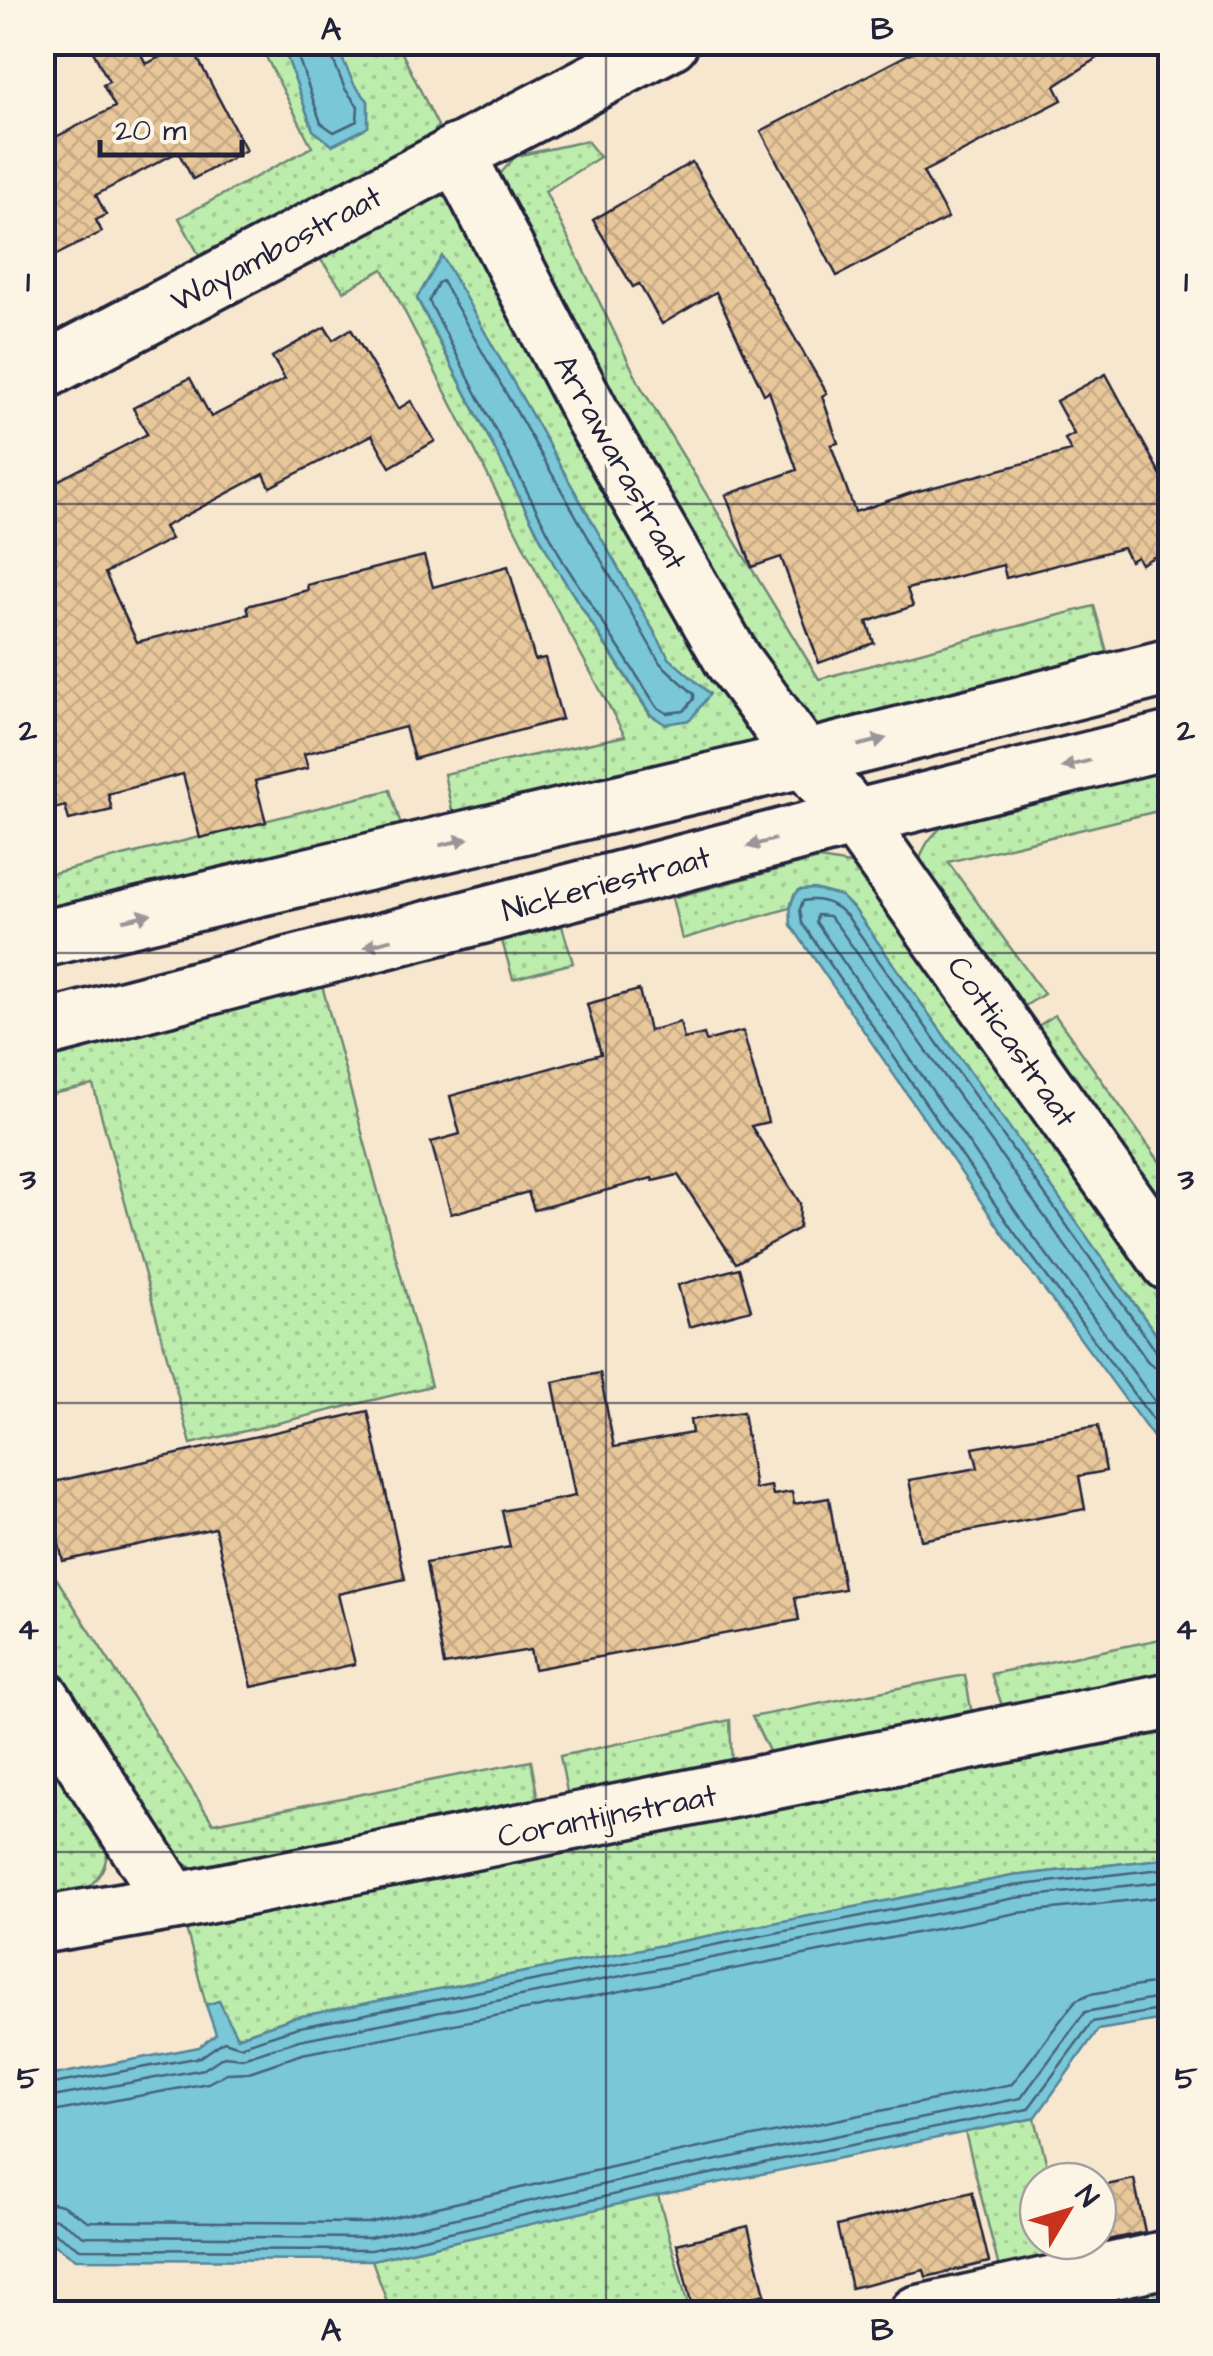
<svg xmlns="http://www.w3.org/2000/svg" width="1213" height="2356" font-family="'Architects Daughter',sans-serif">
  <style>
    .grass { fill: url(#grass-dots); stroke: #708874; stroke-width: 2.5; fill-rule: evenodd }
    .water { fill: #7ac7d8; stroke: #578599; stroke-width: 2.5 }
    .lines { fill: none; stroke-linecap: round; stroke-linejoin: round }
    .shore { stroke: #45647a; stroke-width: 2.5 }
    .building { fill: url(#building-cross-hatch); stroke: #22223b; stroke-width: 2.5 }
    .minor-casing { stroke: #22223b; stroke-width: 62 }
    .minor { stroke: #fcf5e5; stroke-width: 55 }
    .oneway { fill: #9a9698 }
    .grid { fill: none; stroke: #22223b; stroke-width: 2.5; stroke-opacity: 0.55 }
    .labels { text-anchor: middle; stroke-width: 8; stroke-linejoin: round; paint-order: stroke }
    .street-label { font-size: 32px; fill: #22223b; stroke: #fcf5e5 }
    .neatline { fill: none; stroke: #22223b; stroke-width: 4 }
    .grid-label { font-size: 32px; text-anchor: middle; font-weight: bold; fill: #22223b }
  </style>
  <defs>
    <pattern id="grass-dots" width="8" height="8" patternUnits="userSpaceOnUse" patternTransform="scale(2.5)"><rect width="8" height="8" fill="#bdedac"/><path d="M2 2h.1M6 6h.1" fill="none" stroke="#a2cb95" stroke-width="1.8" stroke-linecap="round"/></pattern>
    <pattern id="building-cross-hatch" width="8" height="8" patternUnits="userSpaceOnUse" patternTransform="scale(2.5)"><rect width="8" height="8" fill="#e8c79a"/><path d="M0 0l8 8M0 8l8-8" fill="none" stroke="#c7ab86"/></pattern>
  </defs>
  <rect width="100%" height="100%" fill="#f6e7ce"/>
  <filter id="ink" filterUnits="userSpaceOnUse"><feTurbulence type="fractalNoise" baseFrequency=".01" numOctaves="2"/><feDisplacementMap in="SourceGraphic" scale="20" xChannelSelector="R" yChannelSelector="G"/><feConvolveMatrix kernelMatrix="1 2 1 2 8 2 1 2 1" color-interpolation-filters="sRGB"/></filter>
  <g filter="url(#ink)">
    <g class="grass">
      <polygon points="259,43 282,43 313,130 332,145 368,126 368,101 354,85 335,43 397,43 438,126 420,154 204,264 179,218 312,147"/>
      <polygon points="587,141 600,157 545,191 641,387 819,679 1094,606 1110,662 831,733 783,718 496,192 501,173 516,156"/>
      <path d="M449,195l313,553 -307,76 -11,-50 181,-38 -84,-156 -158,-311 -39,22 -32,-43 118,-52zM442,257l227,401 -19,57 -95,-149 -138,-267z"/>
      <path d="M1170,763v45l-222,54 96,132 -35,22 -92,-144c4,-22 11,-35 29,-48z"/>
      <polygon points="390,790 405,838 43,926 42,876"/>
      <polygon points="819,859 875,868 1170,1284 1170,1354 855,910 841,896 794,895 790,908 682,939 672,898"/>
      <polygon points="562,926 573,963 513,979 502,941"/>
      <polygon points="321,982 431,1386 191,1444 93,1085 43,1096 42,1049"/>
      <polygon points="1055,1015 1170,1176 1170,1245 1023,1036"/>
      <polygon points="42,1556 213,1823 531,1761 540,1811 207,1871 190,1867 170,1852 43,1650"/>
      <polygon points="1170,1637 1170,1679 1005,1714 991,1674"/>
      <polygon points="965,1675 973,1720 774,1761 752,1717"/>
      <polygon points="730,1720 732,1769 569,1802 560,1756"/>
      <polygon points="1170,1721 1170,1858 1012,1876 292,2018 236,2037 219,2001 206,2005 185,1924"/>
      <path d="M42,1743l65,97c4,31 -17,52 -44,61l-14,-6 -6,-12z"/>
      <polygon points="1035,2118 1051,2181 1038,2181 1038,2241 1066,2241 1070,2257 1000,2272 965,2132"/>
      <polygon points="658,2195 690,2313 391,2313 372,2260"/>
      <polygon points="1170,2273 1170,2305 1140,2313 1010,2314"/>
    </g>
    <g class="water">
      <polygon points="282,43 335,43 354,84 368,101 368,127 332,145 313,130"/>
      <polygon points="442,256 669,658 710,694 690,720 665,724 651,715 555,566 417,298"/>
      <path d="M814,889l27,7 14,14 315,444v106l-164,-222 -215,-313c-1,-13 -2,-25 8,-35z"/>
      <polygon points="1170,1858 1170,2018 1098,2030 1035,2118 659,2195 372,2260 76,2259 43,2237 43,2077 199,2047 216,2034 206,2005 219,2001 237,2037 292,2018 1012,1876"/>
    </g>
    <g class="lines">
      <g class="shore">
        <polyline points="293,42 321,123 334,132 357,121 358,106 345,89 326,42"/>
        <polygon points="442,281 660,663 694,694 694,699 684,711 667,713 657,707 563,561 429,301 438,283"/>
        <path d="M1170,1359l-12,-5 -311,-438c-12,-12 -26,-19 -44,-15l-3,8 2,14 212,309 156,211"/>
        <polyline points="1170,1371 1158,1369 1148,1362 837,925 829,916 817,915 816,922 1025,1225 1170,1422"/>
        <polyline points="42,2086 201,2057 224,2041 240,2046 295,2028 1013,1886 1170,1868"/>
        <polyline points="42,2099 204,2069 224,2056 242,2058 299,2040 1015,1898 1170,1881"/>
        <polyline points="42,2114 208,2083 227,2073 249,2072 302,2054 1017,1913 1170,1896"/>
        <polyline points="42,2201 62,2205 88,2221 368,2223 651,2158 1012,2084 1076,2000 1090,1994 1170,1981"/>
        <polyline points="42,2216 56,2219 84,2236 369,2238 654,2173 1021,2098 1085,2012 1170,1996"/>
        <polyline points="42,2229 50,2230 80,2249 371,2250 656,2185 1028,2109 1092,2022 1170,2008"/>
      </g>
    </g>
    <g class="building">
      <polygon points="88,42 135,42 146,64 189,42 246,150 193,179 178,152 96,195 106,215 96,220 102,232 42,262 42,144 115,107 103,85 109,82"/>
      <polygon points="932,42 1122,42 1055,86 1062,100 923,172 948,218 837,276 761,131"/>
      <polygon points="692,162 827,393 822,396 838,443 831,445 855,512 911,493 1071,451 1065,439 1074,434 1056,401 1106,374 1170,492 1170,548 1141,564 1137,557 1130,561 1123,548 1006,578 1003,565 907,589 913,606 867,622 874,643 819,663 781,557 752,567 726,495 797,470 769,391 764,394 716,292 662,324 639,284 633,287 593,220"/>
      <polygon points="325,327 333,340 351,329 398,409 411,401 435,441 390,467 372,435 270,487 264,474 164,527 171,539 105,573 137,642 249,614 247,606 308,590 307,585 424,556 433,587 508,566 535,660 545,658 562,719 414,759 405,727 304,754 308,768 255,781 266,822 200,838 183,774 108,794 112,810 69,820 65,806 42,812 42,489 147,434 133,408 190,378 211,417 285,379 272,357"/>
      <polygon points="639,990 649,1031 680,1022 684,1039 704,1034 706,1041 743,1031 768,1122 751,1126 800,1203 799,1228 736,1263 678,1175 653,1181 652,1178 534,1210 528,1192 451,1214 431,1142 460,1134 450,1096 601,1054 587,1004"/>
      <polygon points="739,1268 751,1310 689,1327 678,1285"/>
      <polygon points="600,1373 614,1447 692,1433 690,1420 743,1412 755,1489 771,1486 773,1495 792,1492 794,1504 829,1498 844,1589 795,1598 799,1620 534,1669 530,1650 444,1665 426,1563 510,1547 502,1511 575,1496 553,1382"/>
      <polygon points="368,1411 405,1579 338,1594 355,1664 252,1687 215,1528 63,1561 45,1484"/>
      <polygon points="1098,1426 1106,1471 1079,1476 1085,1509 921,1540 909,1480 978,1468 973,1448"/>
      <polygon points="1134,2179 1145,2232 1098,2242 1098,2187"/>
      <polygon points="972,2192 989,2262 926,2277 924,2270 851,2288 837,2226"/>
      <polygon points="748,2226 765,2294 693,2312 677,2244"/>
    </g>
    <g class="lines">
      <defs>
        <g id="minor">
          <polyline points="456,153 593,417 733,661 805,759 855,818 1170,1263"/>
          <polyline points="42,372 670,42"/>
          <polyline points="42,939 805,759 1170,667"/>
          <polyline points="42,1030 855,818 1170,740"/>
          <polyline points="42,1698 174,1902"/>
          <polyline points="42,1925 174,1902 1170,1701"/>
          <polyline points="917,2314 1170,2258"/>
        </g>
      </defs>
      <use href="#minor" class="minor-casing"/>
      <use href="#minor" class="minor"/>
    </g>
    <defs><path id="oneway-solid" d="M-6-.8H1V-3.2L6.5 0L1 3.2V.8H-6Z" transform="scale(2.5)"/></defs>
    <g class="oneway">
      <use href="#oneway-solid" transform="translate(872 742) rotate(-14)"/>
      <use href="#oneway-solid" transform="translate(1076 764) rotate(166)"/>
      <use href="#oneway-solid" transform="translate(454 842) rotate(-13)"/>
      <use href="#oneway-solid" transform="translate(761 843) rotate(165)"/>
      <use href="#oneway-solid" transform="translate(137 917) rotate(-13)"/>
      <use href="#oneway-solid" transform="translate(378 943) rotate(165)"/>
    </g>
  </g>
  <path class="grid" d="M606,42v2272M42,504h1128M42,953h1128M42,1403h1128M42,1852h1128"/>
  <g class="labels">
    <g class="street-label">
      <text transform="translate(276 248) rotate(-28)" y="11">Wayambostraat</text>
      <text transform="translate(621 462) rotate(61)" y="11">Arrawarastraat</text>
      <text transform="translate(606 883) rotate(-15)" y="11">Nickeriestraat</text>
      <text transform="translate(1013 1041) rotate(55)" y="11">Cotticastraat</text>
      <text transform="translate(607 1815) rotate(-11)" y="11">Corantijnstraat</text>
    </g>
  </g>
  <rect width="1213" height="2356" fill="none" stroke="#fcf5e5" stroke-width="110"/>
  <g transform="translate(1068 2211) rotate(52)"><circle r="48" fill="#fcf5e5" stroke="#a5a1a1" stroke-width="2.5"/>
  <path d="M0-8L18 38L0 25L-18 38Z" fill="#c8321e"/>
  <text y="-15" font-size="28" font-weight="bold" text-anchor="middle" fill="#22223b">N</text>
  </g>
  <path d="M100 140v15h142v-15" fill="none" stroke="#22223b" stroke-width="5"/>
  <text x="115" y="140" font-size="30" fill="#22223b" stroke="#fcf5e5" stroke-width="8" paint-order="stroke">20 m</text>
  <rect x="55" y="55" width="1103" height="2246" class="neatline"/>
  <g class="grid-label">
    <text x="331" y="39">A</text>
    <text x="882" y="39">B</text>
    <text x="28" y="291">1</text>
    <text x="1186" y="291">1</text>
    <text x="28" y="740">2</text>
    <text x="1186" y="740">2</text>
    <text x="28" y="1189">3</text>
    <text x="1186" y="1189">3</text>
    <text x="28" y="1639">4</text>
    <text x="1186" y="1639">4</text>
    <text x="28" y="2088">5</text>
    <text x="1186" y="2088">5</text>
    <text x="331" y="2340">A</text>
    <text x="882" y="2340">B</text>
  </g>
</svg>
